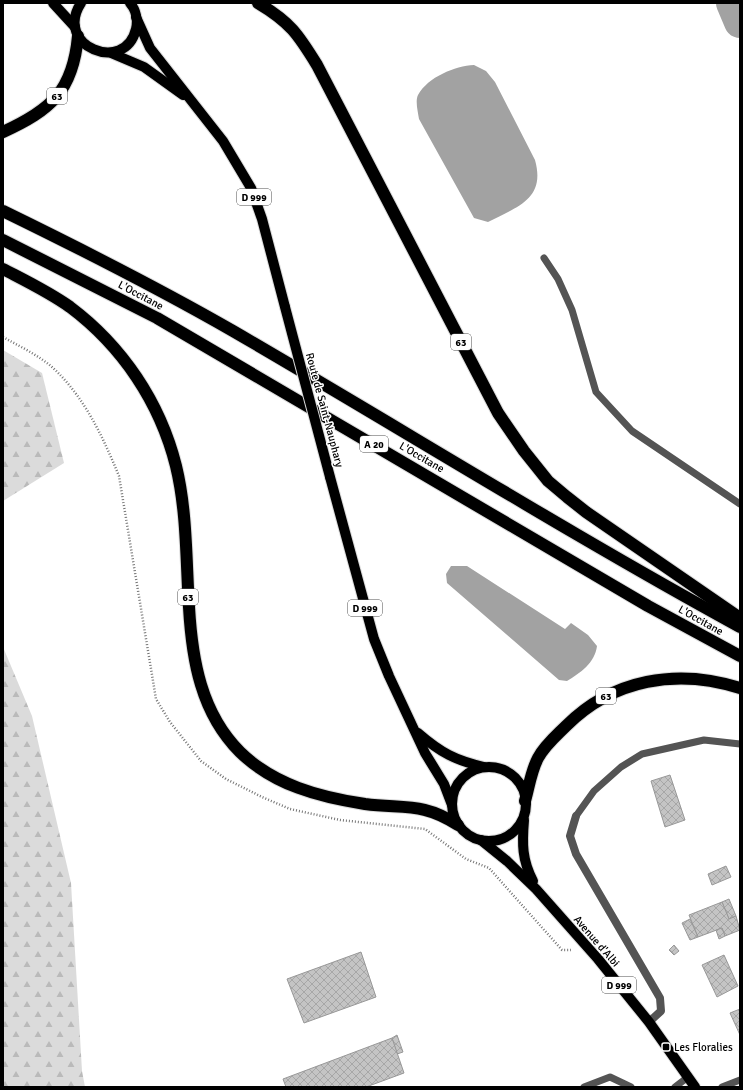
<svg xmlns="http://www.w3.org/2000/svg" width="743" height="1090" font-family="Signika,sans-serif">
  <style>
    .forest { fill: url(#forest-firs) }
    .water { fill: #a2a2a2 }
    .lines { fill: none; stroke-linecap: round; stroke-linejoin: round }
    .river { stroke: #a2a2a2; stroke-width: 32 }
    .building { fill: url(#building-cross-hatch); stroke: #989898 }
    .primary-casing { stroke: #dbdbdb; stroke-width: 12 }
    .motorway-casing { stroke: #dbdbdb; stroke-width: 14 }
    .path { stroke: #767676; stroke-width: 2.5; stroke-dasharray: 1 2; stroke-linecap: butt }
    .service { stroke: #545454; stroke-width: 7 }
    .minor { stroke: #545454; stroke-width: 8 }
    .primary { stroke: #000; stroke-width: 10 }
    .motorway { stroke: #000; stroke-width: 12 }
    .primary-bridge-casing { stroke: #dbdbdb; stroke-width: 12; stroke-linecap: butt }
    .primary-bridge { stroke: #000; stroke-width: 10 }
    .poi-dot { fill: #000; stroke: #fff; stroke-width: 1.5 }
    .labels { text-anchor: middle; stroke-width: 3; stroke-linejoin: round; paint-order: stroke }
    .shield { fill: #fff; stroke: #4c4c4c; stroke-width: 1 }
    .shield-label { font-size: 10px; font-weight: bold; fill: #000 }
    .street-label { font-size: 11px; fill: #000; stroke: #fff }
    .poi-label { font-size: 11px; fill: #000; stroke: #fff; text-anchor: start }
  </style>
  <defs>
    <pattern id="forest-firs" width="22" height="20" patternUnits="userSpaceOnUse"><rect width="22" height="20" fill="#dbdbdb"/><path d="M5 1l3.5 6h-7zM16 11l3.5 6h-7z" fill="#bababa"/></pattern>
    <pattern id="building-cross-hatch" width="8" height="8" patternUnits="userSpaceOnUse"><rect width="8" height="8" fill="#c4c4c4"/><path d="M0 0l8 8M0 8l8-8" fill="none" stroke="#a7a7a7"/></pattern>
  </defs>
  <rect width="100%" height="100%" fill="#fff"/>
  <g class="forest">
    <polygon points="3,350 42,373 64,463 3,501"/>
    <polygon points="3,647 32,716 71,883 82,1071 85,1087 3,1087"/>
  </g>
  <g class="water">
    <path d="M474,65l12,6 9,11 40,78c11,39 -18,47 -47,62l-14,-4 -55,-99c-1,-7 -4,-18 -1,-24 10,-18 37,-29 56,-30z"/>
    <path d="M451,566h16l98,63 6,-6 17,12 9,11c-2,17 -17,27 -30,35l-8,-1 -112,-97 -1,-9z"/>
  </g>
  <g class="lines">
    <polyline class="river" points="732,3 740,22"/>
  </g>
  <g class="building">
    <polygon points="670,775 685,820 665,827 651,781"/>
    <polygon points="726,866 731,877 712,885 708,874"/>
    <polygon points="729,899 736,916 729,919 722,902"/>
    <polygon points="722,902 729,919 736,916 740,930 725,936 722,928 698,937 689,915"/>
    <polygon points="690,919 698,937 690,940 682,923"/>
    <polygon points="722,928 725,936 719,939 716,930"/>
    <polygon points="674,945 679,951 674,955 669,950"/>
    <polygon points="361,952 376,997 304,1023 287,979"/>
    <polygon points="724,955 738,986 717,997 702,965"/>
    <polygon points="740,1009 740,1035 730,1013"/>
    <polygon points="397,1035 403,1052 397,1054 392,1038"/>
    <polygon points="392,1038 404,1073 366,1087 286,1087 283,1079"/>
  </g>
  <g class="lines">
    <defs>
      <g id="primary">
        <polyline points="53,3 75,27"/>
        <path d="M81,3c-28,43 44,72 55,26 2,-9 0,-19 -6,-26"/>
        <polyline points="136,17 150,48 223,141 251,188 262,219 285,307"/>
        <polyline points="111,53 144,67 183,95"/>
        <polyline points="330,477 374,639 389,676 425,753 444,784 452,805"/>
        <path d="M418,733c23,20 37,27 66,34"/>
        <circle cx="489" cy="804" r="37"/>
        <path d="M524,820c-2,24 -2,40 9,61"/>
        <polyline points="481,840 507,861 536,889 598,959 649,1022 695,1087"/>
      </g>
      <g id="motorway">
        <path d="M258,3c32,19 40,31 59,62l181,348 26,38 24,30 19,16 19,15 154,106"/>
        <path d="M3,132c48,-22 70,-41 75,-96"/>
        <path d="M3,211c78,38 155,77 230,120 169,98 335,202 507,296"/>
        <polyline points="3,240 157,318 648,606 740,656"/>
        <path d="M3,269c23,12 46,23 67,38 52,39 90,95 106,159 11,45 10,94 13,141 3,53 12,106 51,145 34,33 79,45 125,52 39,5 58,-2 93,21"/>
        <path d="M525,801c4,-14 6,-30 13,-43 7,-13 18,-22 28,-32 47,-47 111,-58 174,-38"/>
      </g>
    </defs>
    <use href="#primary" class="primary-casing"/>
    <use href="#motorway" class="motorway-casing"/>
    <path class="path" d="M3,337c16,9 35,18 49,30 32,29 51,70 67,109l37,223 14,23 31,39 25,18 36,18 28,12 50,11 85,9 41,30 23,9 73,82h9"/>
    <g class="service">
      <polyline points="544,258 558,279 572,310 596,392 632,431 740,504"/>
      <polyline points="576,816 594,791 621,767 642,754 704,740 740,744"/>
      <polyline points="584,1087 610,1077 631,1087"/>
      <polyline points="675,1087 688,1077"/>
      <polyline points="722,1087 740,1080"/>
    </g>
    <polyline class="minor" points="576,816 570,836 576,854 660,998 661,1011 649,1022"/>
    <use href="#primary" class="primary"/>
    <use href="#motorway" class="motorway"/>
    <defs>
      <polyline id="primary-bridge" points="285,307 330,477"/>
    </defs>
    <use href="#primary-bridge" class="primary-bridge-casing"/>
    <use href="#primary-bridge" class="primary-bridge"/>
  </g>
  <rect class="poi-dot" x="662" y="1043" width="8" height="8" rx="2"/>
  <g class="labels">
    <g class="shield">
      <rect x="47" y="88" width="20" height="16" rx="3"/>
      <rect x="237" y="189" width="34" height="16" rx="3"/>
      <rect x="451" y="334" width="20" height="16" rx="3"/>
      <rect x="360" y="436" width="28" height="16" rx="3"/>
      <rect x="178" y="589" width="20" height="16" rx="3"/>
      <rect x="348" y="600" width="34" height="16" rx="3"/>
      <rect x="596" y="688" width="20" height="16" rx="3"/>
      <rect x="602" y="977" width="34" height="16" rx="3"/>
    </g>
    <g class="shield-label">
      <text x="57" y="100">63</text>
      <text x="254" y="201">D 999</text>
      <text x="461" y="346">63</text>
      <text x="374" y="448">A 20</text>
      <text x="188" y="601">63</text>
      <text x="365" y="612">D 999</text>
      <text x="606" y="700">63</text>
      <text x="619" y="989">D 999</text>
    </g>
    <g class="street-label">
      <text transform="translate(141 295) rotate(28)" y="4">L'Occitane</text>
      <text transform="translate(325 410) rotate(75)" y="4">Route de Saint-Nauphary</text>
      <text transform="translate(422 457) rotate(30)" y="4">L'Occitane</text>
      <text transform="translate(701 620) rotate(29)" y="4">L'Occitane</text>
      <text transform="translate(597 941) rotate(49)" y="4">Avenue d'Albi</text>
    </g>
    <g class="poi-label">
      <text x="674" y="1051">Les Floralies</text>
    </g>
  </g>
  <rect width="743" height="1090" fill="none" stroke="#000000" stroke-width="8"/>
</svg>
